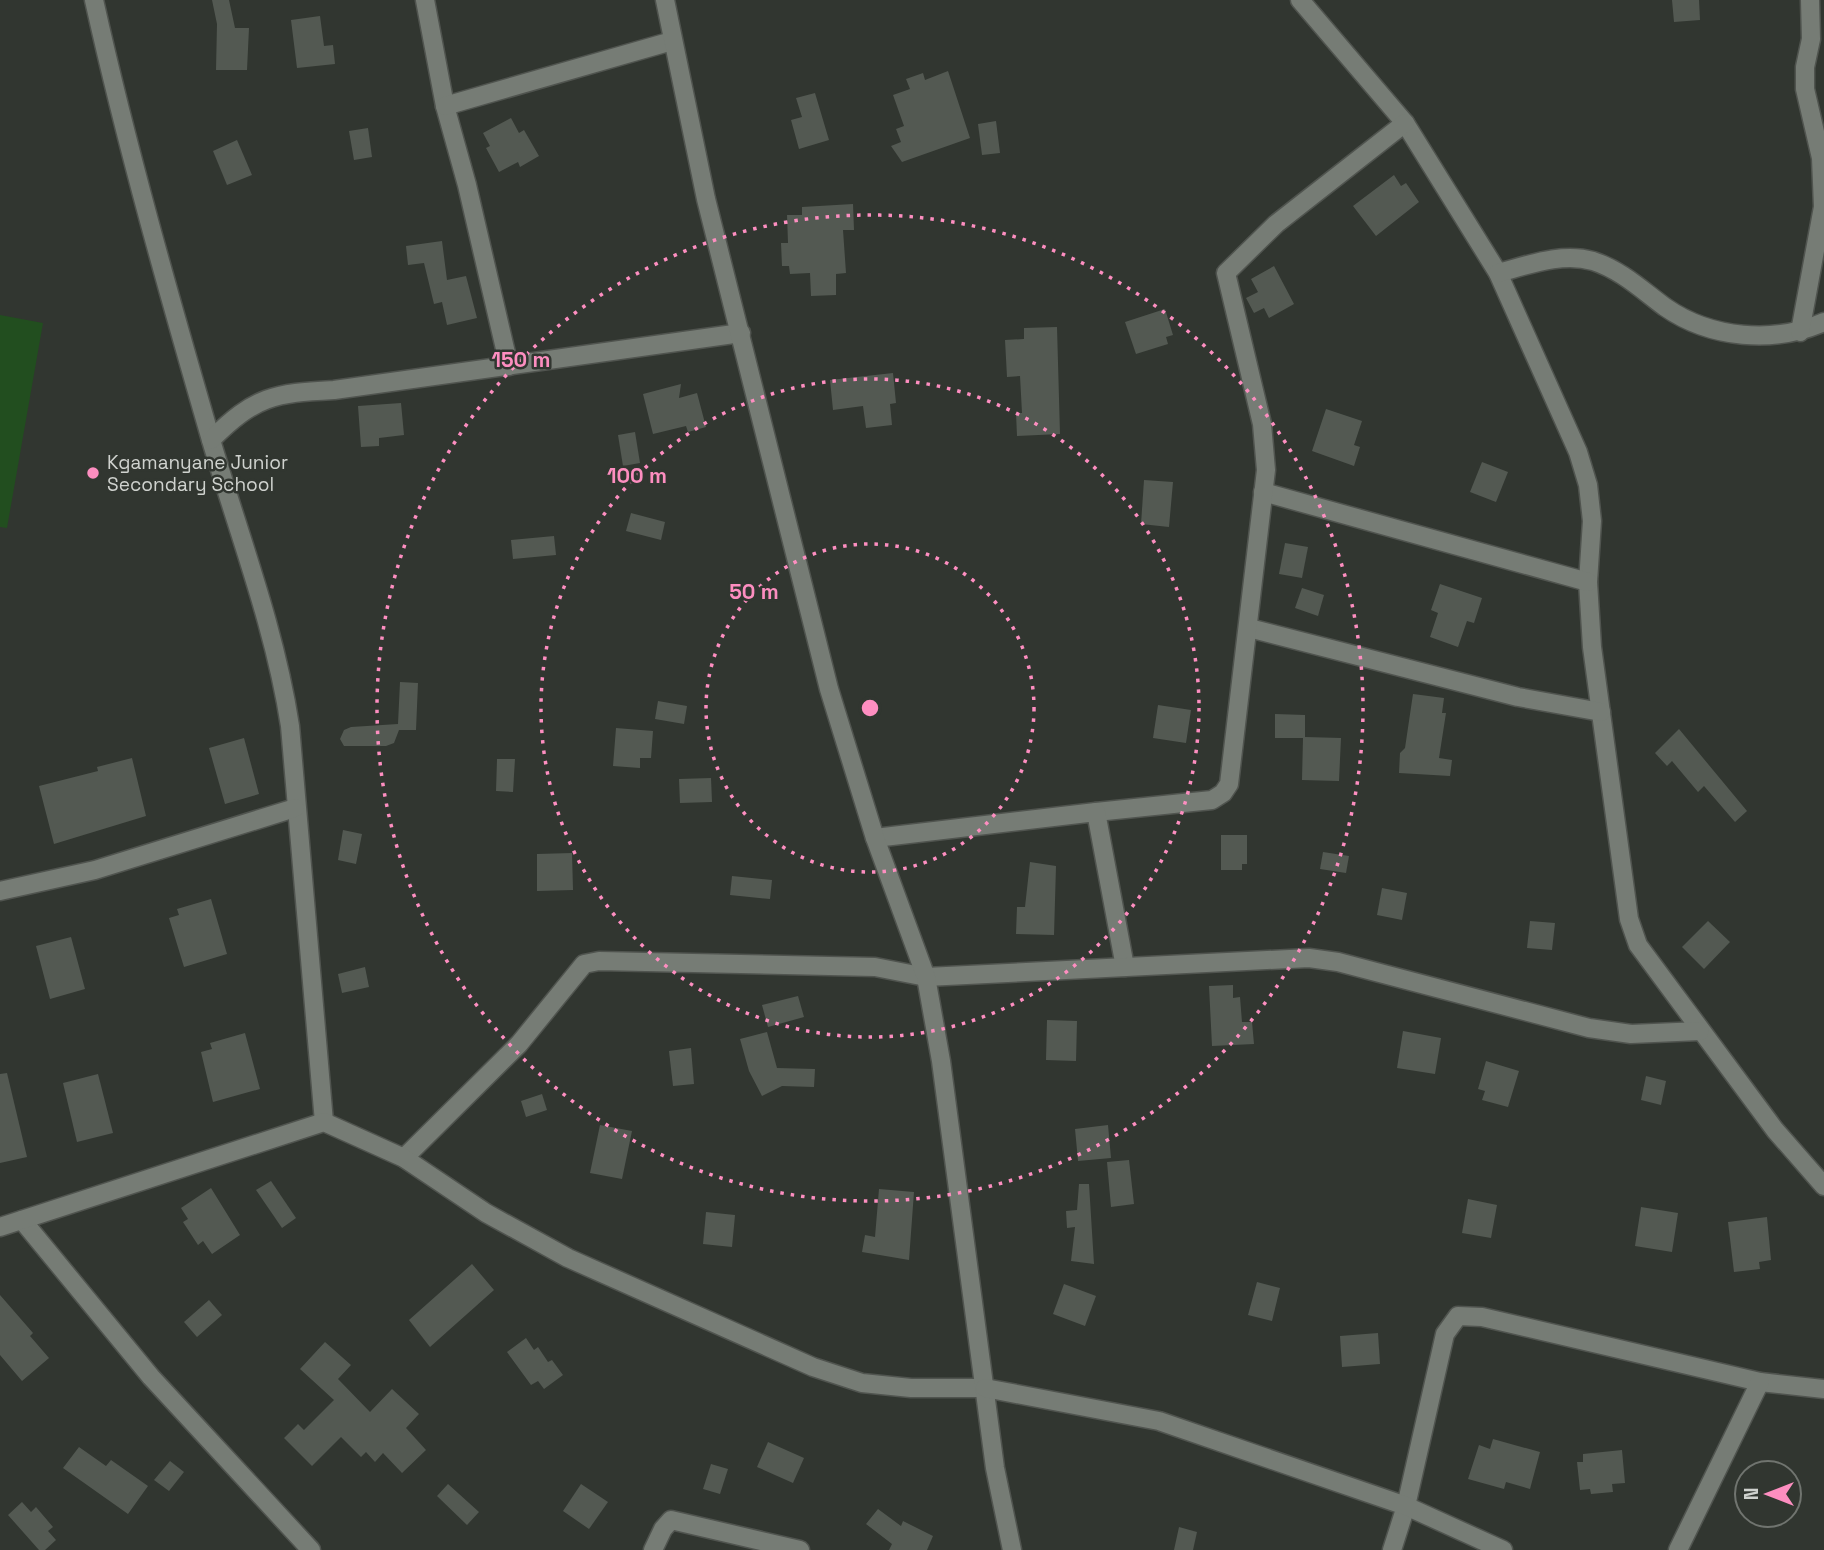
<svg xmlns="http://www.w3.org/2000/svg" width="1824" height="1550" font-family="'Space Grotesk',sans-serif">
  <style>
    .green { fill: #224e1f }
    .building { fill: #535952 }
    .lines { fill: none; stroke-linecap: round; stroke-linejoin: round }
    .minor-casing { stroke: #50544f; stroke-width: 21 }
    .tertiary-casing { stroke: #50544f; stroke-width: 21 }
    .minor { stroke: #767c75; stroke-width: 18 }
    .tertiary { stroke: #767c75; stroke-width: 18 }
    .ring { fill: none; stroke: #fd8ec0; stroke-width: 3.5; stroke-dasharray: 3.5 7 }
    .poi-dot { fill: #fd8ec0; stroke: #313630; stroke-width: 2.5 }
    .labels { text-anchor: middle; stroke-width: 5; stroke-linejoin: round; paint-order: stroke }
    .poi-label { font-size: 19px; fill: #cfd2ce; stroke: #313630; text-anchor: start }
    .centre { fill: #fd8ec0; stroke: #313630; stroke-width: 3.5 }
    .ring-label { font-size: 21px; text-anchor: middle; font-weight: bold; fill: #fd8ec0; stroke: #313630; stroke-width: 5; stroke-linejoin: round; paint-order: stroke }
  </style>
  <rect width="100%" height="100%" fill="#313630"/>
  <polygon class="green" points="0,315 43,323 7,528 0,527"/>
  <g class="building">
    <polygon points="212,0 229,0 235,28 249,28 247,70 216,70 217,24"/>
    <polygon points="1672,0 1699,0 1700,20 1674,22"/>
    <polygon points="320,16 324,46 333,45 335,64 297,68 291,20"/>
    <polygon points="948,71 970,138 902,162 891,146 901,142 896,129 904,126 893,95 910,89 906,79 923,73 925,80"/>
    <polygon points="815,93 829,140 799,149 791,120 802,117 796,98"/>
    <polygon points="511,118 519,133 524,130 539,156 520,167 518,162 499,172 486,148 490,146 483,133"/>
    <polygon points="996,121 1000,153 982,155 978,124"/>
    <polygon points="368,128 372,157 354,160 349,131"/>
    <polygon points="237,140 252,175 227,185 213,151"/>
    <polygon points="1394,175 1401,186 1406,183 1419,202 1376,236 1353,206"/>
    <polygon points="853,204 854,230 843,230 846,273 836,274 836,295 811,296 810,273 790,274 789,266 782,266 781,243 788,243 787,215 802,215 802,207"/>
    <polygon points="442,241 447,280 466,276 477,318 447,325 442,302 434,304 424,263 408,265 406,246"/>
    <polygon points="1274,266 1294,304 1269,318 1264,308 1254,313 1246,298 1258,292 1251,279"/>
    <polygon points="1165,309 1173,335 1166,337 1168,344 1136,354 1125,322"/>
    <polygon points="1057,327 1060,434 1017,436 1016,413 1022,413 1020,376 1007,377 1005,340 1024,339 1024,328"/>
    <polygon points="893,373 896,403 890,404 892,425 866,428 863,406 833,410 830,380"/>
    <polygon points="681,384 679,398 697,393 706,427 688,432 686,426 653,434 643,394"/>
    <polygon points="401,403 404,435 379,438 379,446 361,447 358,406"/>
    <polygon points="1326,409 1362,421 1354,445 1360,447 1354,466 1312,451"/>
    <polygon points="635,432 640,463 623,466 618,435"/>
    <polygon points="1482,462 1508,472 1496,502 1470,492"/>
    <polygon points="1144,480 1173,482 1169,527 1141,524"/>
    <polygon points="631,513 665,522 661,540 626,531"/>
    <polygon points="554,536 556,555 513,559 511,540"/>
    <polygon points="1285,543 1308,547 1302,578 1279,574"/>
    <polygon points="1440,584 1482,598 1474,623 1467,621 1458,647 1430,637 1438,613 1431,610"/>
    <polygon points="1302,588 1324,595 1318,616 1295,608"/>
    <polygon points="400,682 418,683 416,730 399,730 394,743 386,746 344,746 340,739 344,730 351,727 398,724"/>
    <polygon points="1413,694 1444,698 1442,713 1446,713 1439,758 1452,760 1450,776 1399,773 1400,753 1405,748"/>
    <polygon points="658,701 687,706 684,724 655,719"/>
    <polygon points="1158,705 1191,710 1186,743 1153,738"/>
    <polygon points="1275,714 1305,715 1305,737 1341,738 1339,781 1302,780 1303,738 1275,738"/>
    <polygon points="616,728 653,731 651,758 640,758 640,768 613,766"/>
    <polygon points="1679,729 1747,811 1735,822 1704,786 1698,792 1672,761 1667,766 1655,753"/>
    <polygon points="244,738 259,794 225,804 209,748"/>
    <polygon points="132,758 146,816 54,844 39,786 98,771 97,767"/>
    <polygon points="497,759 515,759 513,792 496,791"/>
    <polygon points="711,778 712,802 680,803 679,779"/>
    <polygon points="343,830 362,834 356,864 338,860"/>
    <polygon points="1221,835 1247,835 1247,864 1242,864 1242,870 1221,870"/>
    <polygon points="1323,852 1349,856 1346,873 1320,869"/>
    <polygon points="572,853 573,890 537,891 537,854"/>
    <polygon points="1030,862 1056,866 1054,935 1016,934 1017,907 1025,907"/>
    <polygon points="732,876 772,880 770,899 730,895"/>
    <polygon points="1382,888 1407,893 1402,920 1377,915"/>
    <polygon points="211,899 227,954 184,967 169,918 179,915 177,909"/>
    <polygon points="1530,921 1555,923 1552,950 1527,948"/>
    <polygon points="1708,921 1730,942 1704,969 1682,947"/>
    <polygon points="71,937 85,989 50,999 36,946"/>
    <polygon points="365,967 369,987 342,993 338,974"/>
    <polygon points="1233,985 1233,998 1240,997 1242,1022 1252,1022 1254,1044 1212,1046 1209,986"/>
    <polygon points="798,996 804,1017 768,1027 762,1005"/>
    <polygon points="1047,1020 1077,1021 1076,1061 1046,1060"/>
    <polygon points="1403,1031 1441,1038 1435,1074 1397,1068"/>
    <polygon points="767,1032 777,1068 815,1069 814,1087 782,1086 762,1096 749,1071 740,1039"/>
    <polygon points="245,1033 260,1089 213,1102 201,1052 212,1049 210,1043"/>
    <polygon points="691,1048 694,1084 673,1086 669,1051"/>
    <polygon points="1486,1061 1519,1071 1508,1107 1482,1100 1485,1091 1478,1089"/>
    <polygon points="7,1073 27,1157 0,1163 0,1074"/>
    <polygon points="98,1074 113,1133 77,1142 63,1083"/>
    <polygon points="1646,1076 1666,1081 1661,1105 1641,1100"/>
    <polygon points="542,1094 547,1110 526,1117 521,1101"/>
    <polygon points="600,1125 632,1131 622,1179 590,1173"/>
    <polygon points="1108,1125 1111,1158 1078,1161 1075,1129"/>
    <polygon points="1129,1160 1134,1204 1111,1207 1107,1162"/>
    <polygon points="271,1181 296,1218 282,1228 256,1190"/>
    <polygon points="1079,1184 1089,1184 1094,1264 1071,1261 1075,1227 1067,1228 1066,1211 1077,1210"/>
    <polygon points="211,1188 240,1235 212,1254 203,1241 198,1245 183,1222 188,1219 181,1208"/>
    <polygon points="879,1189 914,1192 909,1260 862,1252 865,1235 875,1237"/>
    <polygon points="1468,1199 1497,1205 1491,1238 1462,1233"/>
    <polygon points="1641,1207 1678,1213 1672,1252 1635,1246"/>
    <polygon points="706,1212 735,1215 732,1247 703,1244"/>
    <polygon points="1767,1217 1771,1260 1759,1262 1760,1269 1734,1272 1728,1222"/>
    <polygon points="472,1264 494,1290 430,1347 409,1320"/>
    <polygon points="1257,1282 1280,1288 1272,1321 1248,1315"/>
    <polygon points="1064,1284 1096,1296 1085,1326 1053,1314"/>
    <polygon points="0,1295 33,1333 30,1336 49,1358 22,1381 0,1355"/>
    <polygon points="209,1300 222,1315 197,1337 184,1322"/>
    <polygon points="1378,1333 1380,1364 1342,1367 1340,1336"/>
    <polygon points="526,1338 534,1350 538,1347 548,1362 552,1360 563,1375 544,1389 538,1381 531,1385 507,1352"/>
    <polygon points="325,1342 351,1365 338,1379 370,1412 392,1389 419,1414 406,1428 426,1450 402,1473 383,1453 375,1462 366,1452 361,1457 341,1437 312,1466 284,1438 298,1424 304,1430 334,1400 300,1369"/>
    <polygon points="1493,1439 1540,1452 1530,1489 1506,1482 1504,1489 1468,1479 1479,1445 1490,1449"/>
    <polygon points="768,1442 804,1458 793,1483 757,1467"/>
    <polygon points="79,1447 106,1466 111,1460 148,1486 128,1514 63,1468"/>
    <polygon points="1622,1450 1625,1483 1612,1484 1613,1492 1591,1494 1590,1489 1580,1490 1577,1462 1583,1462 1583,1454"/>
    <polygon points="170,1461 184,1472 169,1491 154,1480"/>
    <polygon points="711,1464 728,1469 720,1494 703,1489"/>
    <polygon points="448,1484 479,1512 467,1525 437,1496"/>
    <polygon points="581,1484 608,1502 589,1529 563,1511"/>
    <polygon points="22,1502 31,1512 36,1507 53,1527 48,1531 56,1540 45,1550 39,1550 8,1515"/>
    <polygon points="878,1509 901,1526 903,1521 933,1536 927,1550 889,1550 892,1544 866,1524"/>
    <polygon points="1179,1527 1197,1532 1193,1550 1174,1550"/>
  </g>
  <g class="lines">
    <defs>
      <g id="minor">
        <path d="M94,0c33,148 75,295 117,440 28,95 64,188 79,286l34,396"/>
        <polyline points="425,0 445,106 467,185 509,366"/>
        <polyline points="1300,0 1405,123 1498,273 1578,452 1588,485 1592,521 1588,582 1592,647 1629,919 1638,945 1775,1130 1824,1186"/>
        <polyline points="445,106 672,41"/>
        <path d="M1498,273c30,-8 64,-21 95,-12 28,9 49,29 72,46 46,32 109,37 159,15"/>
        <polyline points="1800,332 1823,207 1821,158 1805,89 1805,67 1811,39 1810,0"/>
        <path d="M211,440c44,-44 63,-47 123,-50l407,-57"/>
        <polyline points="1263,492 1588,582"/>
        <polyline points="1249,628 1518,697 1601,712"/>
        <polyline points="1096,812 1212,800 1223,793 1229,784 1266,470 1262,424 1226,273 1276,224 1405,123"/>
        <polyline points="875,838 1096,812 1125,967"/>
        <polyline points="0,891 95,870 295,808"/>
        <polyline points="404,1158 519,1044 584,964 599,961 875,967 926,977 1309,958 1338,962 1589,1028 1631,1034 1700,1031"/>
        <polyline points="22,1220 151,1377 311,1550"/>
        <polyline points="0,1227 324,1122 404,1158 486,1213 568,1258 813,1367 862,1383 911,1388 985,1388"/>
        <polyline points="653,1550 663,1529 671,1520 800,1550"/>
        <polyline points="1392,1550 1406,1506 1445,1334 1458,1316 1482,1317 1760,1382 1824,1389"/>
        <polyline points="1678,1550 1760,1382"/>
      </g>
      <g id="tertiary">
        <polyline points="665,0 706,199 829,689 875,838 926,977 941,1061 995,1468 1012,1550"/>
        <polyline points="985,1388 1159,1421 1406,1506 1503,1550"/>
      </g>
    </defs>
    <use href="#minor" class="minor-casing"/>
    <use href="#tertiary" class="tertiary-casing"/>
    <use href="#minor" class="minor"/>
    <use href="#tertiary" class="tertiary"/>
  </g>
  <g class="ring">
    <circle cx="870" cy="708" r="164"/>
    <circle cx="870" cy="708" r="329"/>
    <circle cx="870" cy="708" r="493"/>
  </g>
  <circle class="poi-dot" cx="93" cy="473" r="7"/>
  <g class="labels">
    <g class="poi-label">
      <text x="107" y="469">Kgamanyane Junior<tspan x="107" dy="22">Secondary School</tspan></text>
    </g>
  </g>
  <circle cx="870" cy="708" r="10" class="centre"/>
  <g class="ring-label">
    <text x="521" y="367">150 m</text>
    <text x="637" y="483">100 m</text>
    <text x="754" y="599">50 m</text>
  </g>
  <g transform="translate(1768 1494) rotate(270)"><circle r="33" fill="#313630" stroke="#70746f" stroke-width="2"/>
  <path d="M0-5L12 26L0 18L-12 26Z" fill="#fd8ec0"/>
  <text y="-10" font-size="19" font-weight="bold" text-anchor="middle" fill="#cfd2ce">N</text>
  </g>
</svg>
